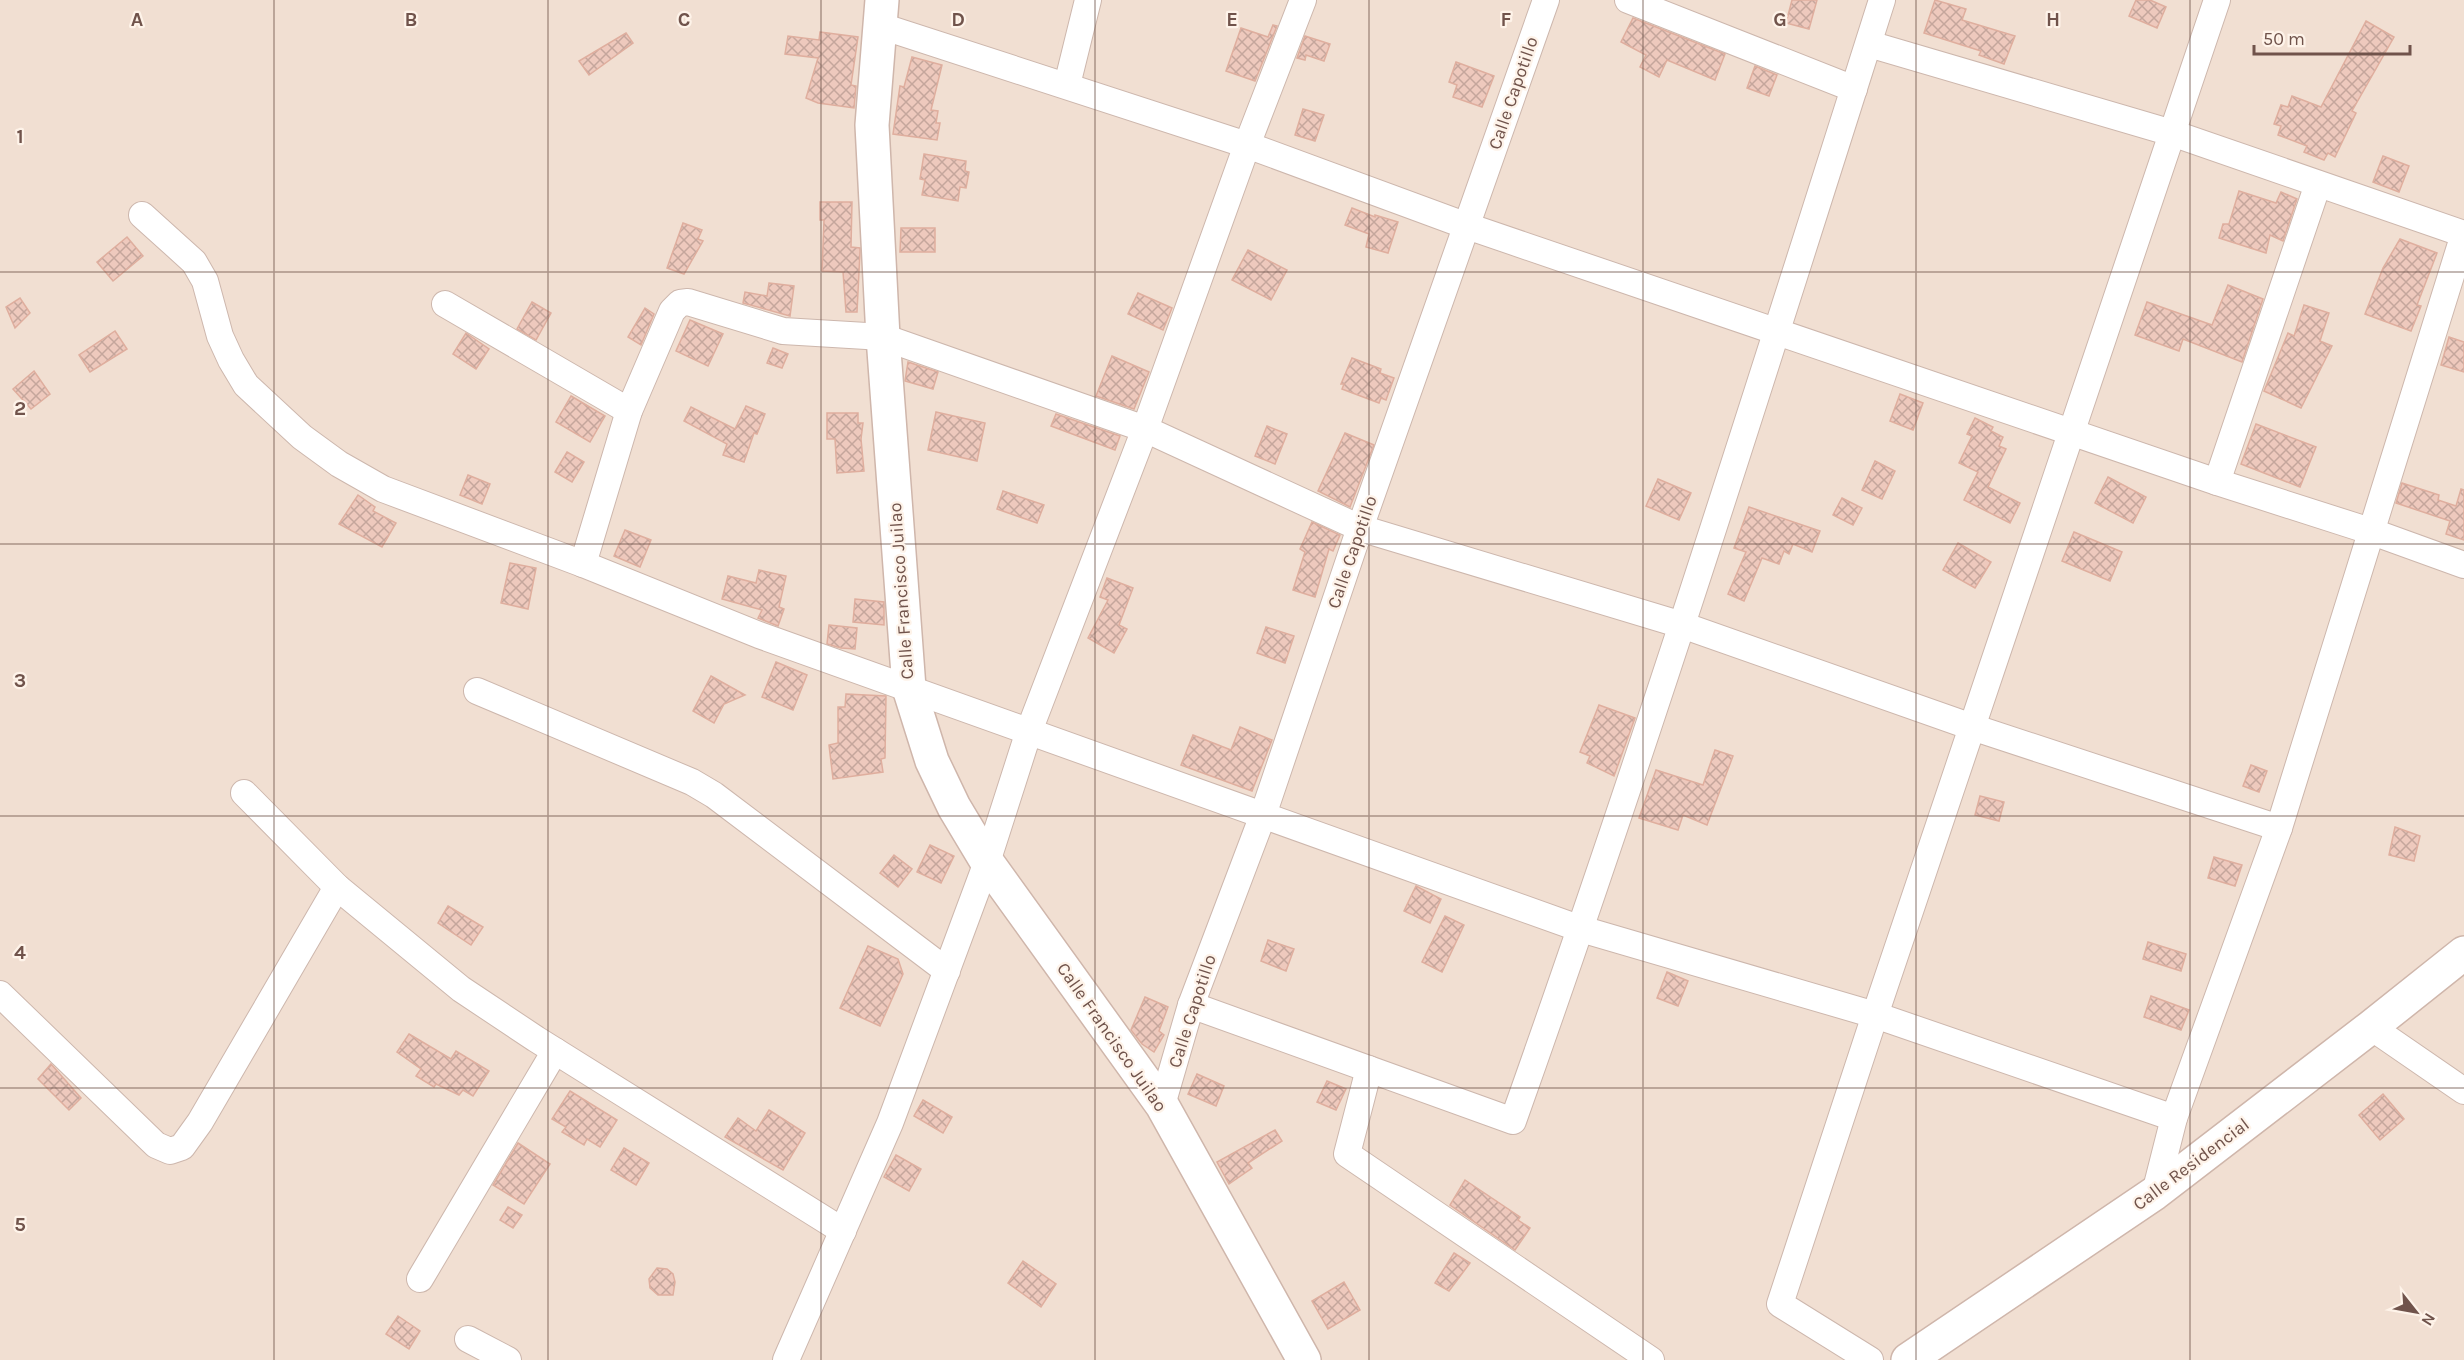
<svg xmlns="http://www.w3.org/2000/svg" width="2464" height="1360" font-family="Karla,sans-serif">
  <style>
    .residential { fill: #f1dfd2 }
    .building { fill: url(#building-cross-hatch); stroke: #dfae9e; stroke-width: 1.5 }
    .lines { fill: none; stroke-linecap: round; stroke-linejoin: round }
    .street-casing { stroke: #cdb7ad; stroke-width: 28 }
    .secondary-casing { stroke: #cfb6ab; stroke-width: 36 }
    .street { stroke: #fff; stroke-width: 26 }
    .secondary { stroke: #fff; stroke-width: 33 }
    .grid { fill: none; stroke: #70534b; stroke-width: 1.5; stroke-opacity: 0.55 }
    .labels { text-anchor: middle; stroke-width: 4.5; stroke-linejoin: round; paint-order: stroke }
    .street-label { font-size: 18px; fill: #70534b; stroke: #fef3e9 }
    .grid-label { font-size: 20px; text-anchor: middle; font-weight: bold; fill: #70534b; stroke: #fef3e9; stroke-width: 4.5; stroke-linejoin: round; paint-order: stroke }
  </style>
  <defs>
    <pattern id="building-cross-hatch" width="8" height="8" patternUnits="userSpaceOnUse" patternTransform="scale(1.5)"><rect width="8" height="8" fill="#eec9bd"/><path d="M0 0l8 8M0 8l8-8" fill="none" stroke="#c5a69c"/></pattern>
  </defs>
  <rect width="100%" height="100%" fill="#faeee3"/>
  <rect class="residential" x="0" y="0" width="2464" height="1360"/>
  <g class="building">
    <polygon points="1792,0 1817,0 1809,29 1786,23"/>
    <polygon points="1935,0 1966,9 1962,20 2015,36 2004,64 1979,55 1981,51 1924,33"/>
    <polygon points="2136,0 2150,0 2166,7 2157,28 2129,16"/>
    <polygon points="1633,18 1725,54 1715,80 1667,60 1659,77 1640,67 1646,55 1621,42"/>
    <polygon points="2366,21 2394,37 2352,111 2356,113 2335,157 2328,153 2324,160 2304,152 2307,146 2278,135 2281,126 2274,124 2281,105 2288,107 2292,96 2321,107"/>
    <polygon points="1273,25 1277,26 1255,81 1226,71 1241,28 1268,37"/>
    <polygon points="820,32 858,37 851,85 856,86 854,108 818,103 806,98 818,58 785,54 788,36 819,40"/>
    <polygon points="626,33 633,43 589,75 579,61"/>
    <polygon points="1305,36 1330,44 1324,61 1306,55 1305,60 1297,58"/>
    <polygon points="912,57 942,65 931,110 938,111 936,123 940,123 937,140 893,134 900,86 904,87"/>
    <polygon points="1456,62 1494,76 1482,107 1453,97 1457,85 1449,82"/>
    <polygon points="1755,66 1777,75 1769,96 1747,88"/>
    <polygon points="1303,109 1324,115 1315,141 1295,135"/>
    <polygon points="924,154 966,161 965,171 969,172 966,188 960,187 958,201 922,195 925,180 920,179"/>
    <polygon points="2383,156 2409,166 2399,192 2373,182"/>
    <polygon points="2239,191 2276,203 2281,192 2297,199 2283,241 2270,235 2266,253 2219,238 2223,224 2229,224"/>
    <polygon points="820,202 852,202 851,247 860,248 860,252 857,312 846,312 843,272 822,271 824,220 820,220"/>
    <polygon points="1352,208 1375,217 1375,215 1398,222 1388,253 1366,247 1369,234 1345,225"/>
    <polygon points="683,223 702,230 698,239 703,241 684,274 667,268"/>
    <polygon points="901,228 935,228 935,252 900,252"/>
    <polygon points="127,237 143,256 113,281 97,262"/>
    <polygon points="2400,239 2437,253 2417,305 2421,306 2411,331 2365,314 2383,268"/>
    <polygon points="1248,250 1287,270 1271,300 1232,280"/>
    <polygon points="769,283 794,286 790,316 743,303 745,292 767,296"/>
    <polygon points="2228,285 2263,299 2242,362 2183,339 2179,351 2135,335 2147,302 2212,325"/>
    <polygon points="1138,293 1172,308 1163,330 1128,314"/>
    <polygon points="20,298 30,313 15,328 6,307"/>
    <polygon points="532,302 551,313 536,340 517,329"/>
    <polygon points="2304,305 2329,313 2320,341 2332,346 2301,408 2264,391 2288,333 2294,336"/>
    <polygon points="645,308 654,314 641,345 628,337"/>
    <polygon points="690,320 723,334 708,366 676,351"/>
    <polygon points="115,331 127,349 90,372 79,355"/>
    <polygon points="466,333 489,349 476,369 453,354"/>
    <polygon points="2449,337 2464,342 2464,372 2441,365"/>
    <polygon points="773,348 788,354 782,368 767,363"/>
    <polygon points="1112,356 1149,372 1134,409 1096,396"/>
    <polygon points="1352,358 1381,369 1380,373 1394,378 1386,400 1381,398 1379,403 1342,389 1344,384 1341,384"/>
    <polygon points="908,362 938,372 933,389 905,381"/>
    <polygon points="34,371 50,394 31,409 13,389"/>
    <polygon points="1900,394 1923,403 1913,430 1890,421"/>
    <polygon points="571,396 605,416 590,442 556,422"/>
    <polygon points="746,406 765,414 757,434 754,433 744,462 723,455 727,444 684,421 691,407 735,429"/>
    <polygon points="936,412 985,423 977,461 928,450"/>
    <polygon points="827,413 858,413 858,423 863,423 861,439 864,471 837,473 835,439 827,439"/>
    <polygon points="1056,414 1120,436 1115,450 1051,426"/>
    <polygon points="1975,418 1993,427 1991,431 2003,437 1999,446 2006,449 1988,487 2020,503 2010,523 1964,500 1978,472 1959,463 1972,436 1967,434"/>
    <polygon points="2256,424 2316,447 2300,487 2241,464"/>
    <polygon points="1267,426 1287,434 1275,464 1255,456"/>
    <polygon points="1345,433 1374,445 1350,507 1318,491"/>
    <polygon points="567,452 584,462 572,482 555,472"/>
    <polygon points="1875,461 1895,471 1882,499 1862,490"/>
    <polygon points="468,475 490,484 482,504 460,495"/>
    <polygon points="2108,477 2146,497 2133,523 2095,503"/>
    <polygon points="1658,479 1691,493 1679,520 1646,506"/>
    <polygon points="2402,483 2439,495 2438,500 2456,506 2461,489 2464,490 2464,540 2446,534 2450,521 2396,503"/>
    <polygon points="1003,491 1044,505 1037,523 997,509"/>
    <polygon points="358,495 375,507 373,511 396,523 382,547 339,524"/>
    <polygon points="1842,498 1862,508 1853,525 1833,515"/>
    <polygon points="1749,507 1820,531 1812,552 1793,544 1789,554 1784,551 1779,564 1762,558 1744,601 1728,594 1746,552 1734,548"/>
    <polygon points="1312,522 1340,535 1333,551 1329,549 1315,597 1293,590 1305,552 1300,549"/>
    <polygon points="625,530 651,540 640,567 614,556"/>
    <polygon points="2074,532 2122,552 2110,581 2062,561"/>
    <polygon points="1958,543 1991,562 1975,588 1943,570"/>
    <polygon points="510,563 536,568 528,609 501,603"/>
    <polygon points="759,570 786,576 779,607 784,609 778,626 758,618 762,610 722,599 728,576 756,583"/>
    <polygon points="1107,578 1133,588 1119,625 1127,629 1114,653 1088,638 1108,600 1100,597"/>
    <polygon points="855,599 884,602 884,625 853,622"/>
    <polygon points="829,625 857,628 855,649 841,648 827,644"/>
    <polygon points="1266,627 1294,636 1285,663 1257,653"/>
    <polygon points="776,662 807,675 793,710 762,697"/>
    <polygon points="711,676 745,695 724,704 714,723 693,711"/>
    <polygon points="846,694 886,696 885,758 881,759 883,772 833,779 829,745 838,743 838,707 845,707"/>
    <polygon points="1599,705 1635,718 1614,776 1587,763 1590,756 1580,752"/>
    <polygon points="1240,727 1272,740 1252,791 1181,765 1193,735 1231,750"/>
    <polygon points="1715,750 1733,756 1707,825 1683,815 1678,830 1639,818 1656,770 1703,785"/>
    <polygon points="2251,765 2267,771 2259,792 2243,786"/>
    <polygon points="1980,796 2004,802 1999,821 1975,815"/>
    <polygon points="2395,827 2420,836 2414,861 2389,855"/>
    <polygon points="930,845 954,856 941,883 917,872"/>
    <polygon points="894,855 912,869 898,887 880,873"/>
    <polygon points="2214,857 2242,865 2235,886 2208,878"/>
    <polygon points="1416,886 1441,899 1430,923 1404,911"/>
    <polygon points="448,906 483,927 471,945 438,923"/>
    <polygon points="1445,916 1464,925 1442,972 1422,962"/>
    <polygon points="1268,940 1294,949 1286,971 1261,961"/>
    <polygon points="2148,942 2186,954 2181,971 2143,959"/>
    <polygon points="868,946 898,959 903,974 880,1026 840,1008"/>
    <polygon points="1667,972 1688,981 1678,1006 1657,998"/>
    <polygon points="2151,996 2189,1010 2181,1030 2144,1017"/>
    <polygon points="1145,997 1168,1007 1159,1031 1164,1035 1154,1052 1142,1044 1131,1030"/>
    <polygon points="409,1034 451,1059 456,1051 489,1071 473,1096 463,1090 459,1095 436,1084 434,1087 416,1076 421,1069 397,1052"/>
    <polygon points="51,1064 81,1098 69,1110 38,1079"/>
    <polygon points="1197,1074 1224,1086 1216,1106 1188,1094"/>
    <polygon points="1327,1081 1346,1089 1336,1110 1317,1102"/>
    <polygon points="570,1091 617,1120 600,1147 587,1139 584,1145 562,1132 566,1127 552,1119"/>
    <polygon points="2383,1094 2404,1119 2380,1140 2359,1115"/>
    <polygon points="923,1100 952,1117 943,1133 914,1116"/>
    <polygon points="769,1110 805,1133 783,1170 725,1137 738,1118 756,1131"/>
    <polygon points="1275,1130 1282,1141 1248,1163 1252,1168 1229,1184 1217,1162"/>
    <polygon points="518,1143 550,1164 524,1204 493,1185"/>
    <polygon points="624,1148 649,1163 636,1185 611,1170"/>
    <polygon points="896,1155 921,1169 909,1191 884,1177"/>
    <polygon points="1465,1180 1520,1217 1518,1220 1530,1228 1515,1250 1450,1205"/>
    <polygon points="508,1207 522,1215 513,1228 500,1220"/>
    <polygon points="1454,1253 1470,1263 1449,1291 1435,1283"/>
    <polygon points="1023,1261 1056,1284 1041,1307 1008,1283"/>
    <polygon points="657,1268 667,1269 673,1274 675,1282 673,1295 658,1295 650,1288 649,1279"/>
    <polygon points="1344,1282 1360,1310 1328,1329 1312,1301"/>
    <polygon points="398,1316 420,1331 409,1349 386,1334"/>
  </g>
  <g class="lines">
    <defs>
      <g id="street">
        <polyline points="1628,0 1854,89"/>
        <polyline points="881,26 1247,145 1467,226 2217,482 2370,531 2464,565"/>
        <polyline points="1869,44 2172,133 2464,234"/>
        <polyline points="1067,85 1088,0"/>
        <polyline points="142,215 194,262 205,281 220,336 231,360 246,385 302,437 339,464 383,489 583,564 759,635 1581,929 1875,1015 2174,1118"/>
        <polyline points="445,304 629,411"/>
        <polyline points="2217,482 2318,184"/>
        <polyline points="583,564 629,411 672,311 680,303 688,302 783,331 883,337 1145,429 1360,528 1682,625 1972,727 2279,828"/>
        <polyline points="477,691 692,782 714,795 947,971"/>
        <polyline points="244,793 337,887 461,989 536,1039 843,1231"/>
        <polyline points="0,994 156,1145 170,1151 182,1147 200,1122 337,887"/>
        <path d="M1191,1005l322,116c132,-371 250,-746 369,-1121"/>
        <polyline points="2371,1027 2464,1091"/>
        <polyline points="1369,1069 1347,1154 1651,1360"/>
        <polyline points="1162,1105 1191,1005 1263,815 1360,528 1546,0"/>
        <polyline points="2155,1193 2174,1118 2279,828 2464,234"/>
        <polyline points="420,1279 555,1051"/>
        <polyline points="468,1339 508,1360"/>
        <polyline points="786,1360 890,1123 987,862 1029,731 1145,429 1247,145 1303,0"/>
        <polyline points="1870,1360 1780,1304 1875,1015 2217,0"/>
      </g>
      <g id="secondary">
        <polyline points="882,0 872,125 883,337 909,688 932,761 954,807 987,862 1162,1105 1304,1360"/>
        <polyline points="1908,1360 2155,1193 2371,1027 2464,953"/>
      </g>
    </defs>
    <use href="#street" class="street-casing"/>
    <use href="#secondary" class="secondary-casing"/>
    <use href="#street" class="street"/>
    <use href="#secondary" class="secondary"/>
  </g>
  <path class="grid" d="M274,0v1360M548,0v1360M821,0v1360M1095,0v1360M1369,0v1360M1643,0v1360M1916,0v1360M2190,0v1360M0,272h2464M0,544h2464M0,816h2464M0,1088h2464"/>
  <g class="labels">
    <g class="street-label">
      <text transform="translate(1513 93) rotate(-71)" y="6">Calle Capotillo</text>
      <text transform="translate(1352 552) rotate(-71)" y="6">Calle Capotillo</text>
      <text transform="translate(901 591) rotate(-94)" y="6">Calle Francisco Juilao</text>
      <text transform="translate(1192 1011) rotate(-72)" y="6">Calle Capotillo</text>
      <text transform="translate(1112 1037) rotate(55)" y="6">Calle Francisco Juilao</text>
      <text transform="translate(2191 1164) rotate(-37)" y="6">Calle Residencial</text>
    </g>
  </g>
  <g class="grid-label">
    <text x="137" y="26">A</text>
    <text x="411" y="26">B</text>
    <text x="684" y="26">C</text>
    <text x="958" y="26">D</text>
    <text x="1232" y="26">E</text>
    <text x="1506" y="26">F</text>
    <text x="1780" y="26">G</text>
    <text x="2053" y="26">H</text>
    <text x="20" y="143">1</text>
    <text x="20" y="415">2</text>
    <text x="20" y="687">3</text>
    <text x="20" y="959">4</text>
    <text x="20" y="1231">5</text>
  </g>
  <g transform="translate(2416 1312) rotate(121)" stroke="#fef3e9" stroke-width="4.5" paint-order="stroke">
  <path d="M0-4.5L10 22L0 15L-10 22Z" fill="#70534b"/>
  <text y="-9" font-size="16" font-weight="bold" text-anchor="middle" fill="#70534b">N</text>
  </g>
  <path d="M2254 45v9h156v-9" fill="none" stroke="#70534b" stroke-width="3"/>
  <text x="2263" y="45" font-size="18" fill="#70534b" stroke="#fef3e9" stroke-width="4.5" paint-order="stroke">50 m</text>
</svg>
